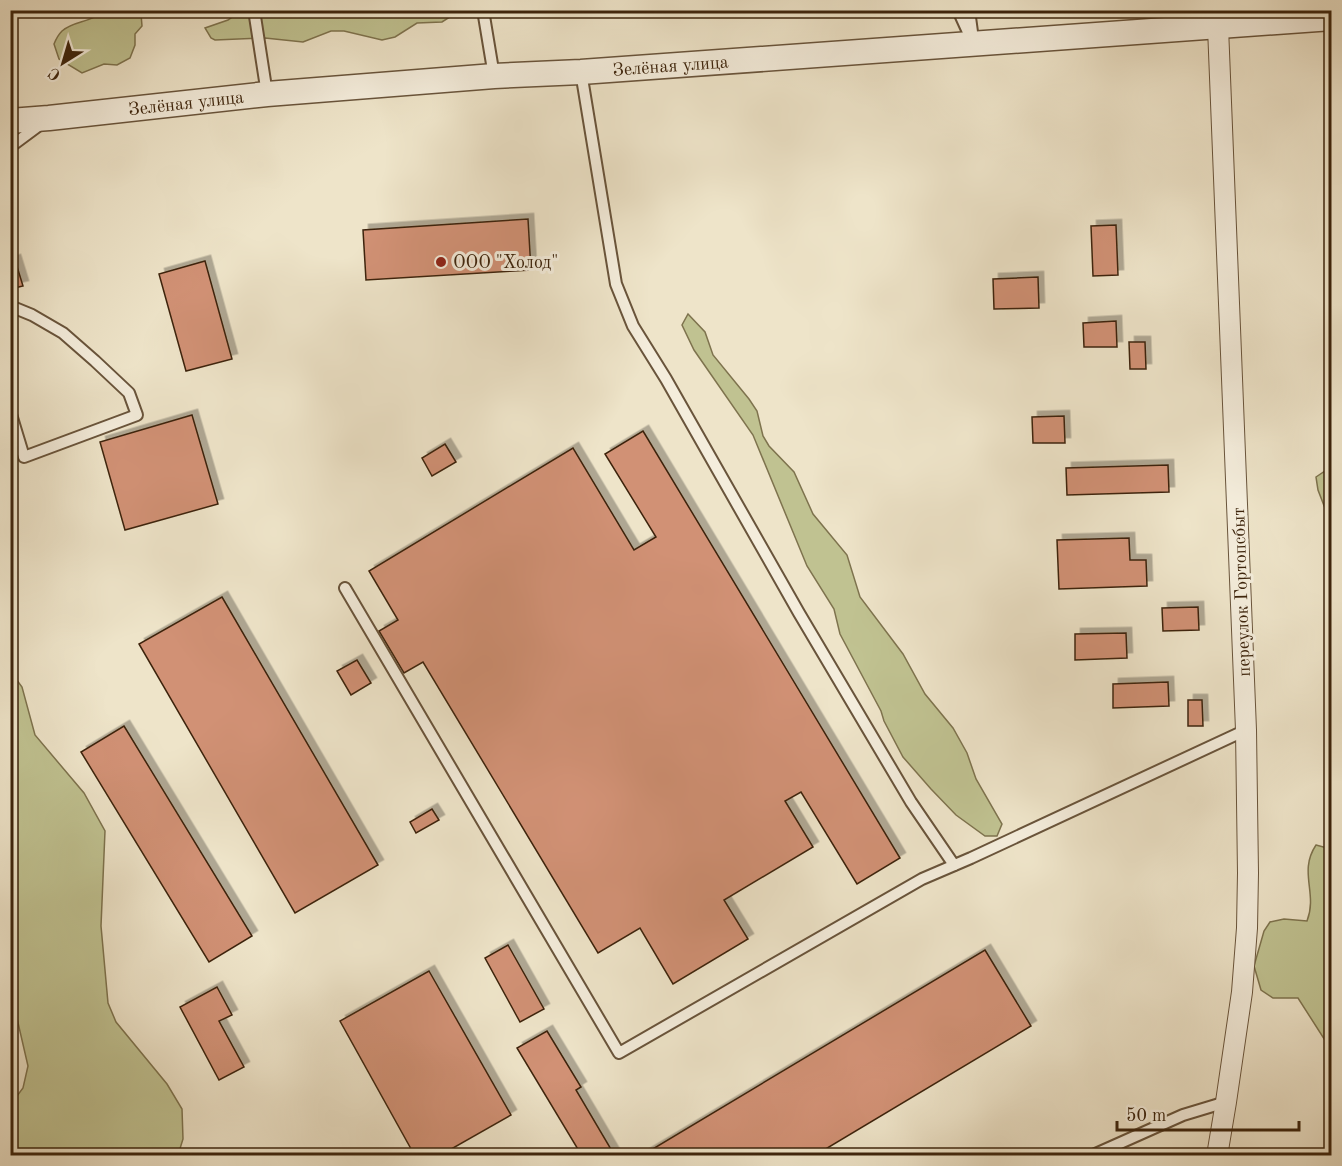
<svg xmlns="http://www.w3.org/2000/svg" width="1342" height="1166" font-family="'Old Standard TT',serif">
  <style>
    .green { fill: #c0c291; stroke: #7e734e; stroke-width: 1.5 }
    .building { fill: #d19174; stroke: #3d240c; stroke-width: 1.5; filter: url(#shadow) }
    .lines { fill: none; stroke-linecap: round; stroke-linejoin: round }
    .service-casing { stroke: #69543b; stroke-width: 14 }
    .minor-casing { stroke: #69543b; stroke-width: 22 }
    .tertiary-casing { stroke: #69543b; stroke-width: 27 }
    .service { stroke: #f4eddc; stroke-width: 10 }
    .minor { stroke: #f4eddc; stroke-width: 20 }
    .tertiary { stroke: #f4eddc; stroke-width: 24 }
    .poi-dot { fill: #8f2418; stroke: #f4eddc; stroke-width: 2 }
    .labels { text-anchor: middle; stroke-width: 6; stroke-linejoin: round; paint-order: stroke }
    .street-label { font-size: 18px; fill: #3d240c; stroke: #f4eddc }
    .poi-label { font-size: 18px; fill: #3d240c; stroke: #f4eddc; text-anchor: start }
  </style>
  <defs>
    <filter id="shadow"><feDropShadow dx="5.5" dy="-5.5" stdDeviation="0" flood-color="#0004"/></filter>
  </defs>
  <rect width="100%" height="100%" fill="#eee4c9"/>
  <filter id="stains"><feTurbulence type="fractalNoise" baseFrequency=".00333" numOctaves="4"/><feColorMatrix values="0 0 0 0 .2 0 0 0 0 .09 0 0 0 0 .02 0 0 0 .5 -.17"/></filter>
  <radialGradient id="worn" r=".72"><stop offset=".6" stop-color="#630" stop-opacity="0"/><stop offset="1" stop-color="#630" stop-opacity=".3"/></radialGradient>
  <g class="green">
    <path d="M102,11h31l8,3 1,12 -7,8v11l-5,13 -13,7 -13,-1 -22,9 -23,-14 -5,-15c2,-5 5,-10 8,-13 12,-11 30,-8 40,-20z"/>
    <polygon points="241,11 455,11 453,15 442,22 417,23 395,37 382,40 344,31 331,31 303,42 265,38 215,40 211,38 205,28 228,20"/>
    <polygon points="688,314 705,332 713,355 749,399 757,411 763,436 769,446 794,472 813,514 847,555 860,597 903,654 925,694 953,728 967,753 976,779 1002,824 997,836 985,836 956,815 931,789 903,757 884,721 881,711 840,634 834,609 807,566 753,435 694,350 682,325"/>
    <polygon points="1325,471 1331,471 1331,536 1328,516 1318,490 1316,477"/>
    <polygon points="11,672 22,687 35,735 84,793 105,831 101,926 108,1003 116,1022 167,1084 182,1109 183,1139 178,1155 11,1155 11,1104 23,1088 28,1066 10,988"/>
    <path d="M1316,845l15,4v199l-3,-3 -30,-47h-25l-12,-8 -7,-24 10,-35 6,-9 14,-3 23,2c11,-28 -9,-49 9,-76z"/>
  </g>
  <g class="building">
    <polygon points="528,219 531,270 366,280 363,230"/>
    <polygon points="1116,225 1118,275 1093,276 1091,226"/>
    <polygon points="15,260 23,286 10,289 10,262"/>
    <polygon points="205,261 232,359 186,371 159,274"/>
    <polygon points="1038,277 1039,308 994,309 993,279"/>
    <polygon points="1116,321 1117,347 1084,347 1083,323"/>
    <polygon points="1129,342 1145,342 1146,369 1130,369"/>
    <polygon points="192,415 218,504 125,530 100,442"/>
    <polygon points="1064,416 1065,443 1033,443 1032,417"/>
    <polygon points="643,431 900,858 857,884 801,792 785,801 813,847 724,900 748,939 673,984 640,928 598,953 423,662 404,673 379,631 398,620 369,571 573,448 634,550 656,537 605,454"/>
    <polygon points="445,444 456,462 432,476 422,458"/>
    <polygon points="1168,465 1169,492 1067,495 1066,468"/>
    <polygon points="1129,538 1130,560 1146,560 1147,586 1059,589 1057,540"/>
    <polygon points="222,597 378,865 295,913 139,644"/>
    <polygon points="1198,607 1199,630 1163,631 1162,608"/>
    <polygon points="1126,633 1127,658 1075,660 1075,634"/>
    <polygon points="357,660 371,683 351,695 337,671"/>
    <polygon points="1168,682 1169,706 1113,708 1113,684"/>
    <polygon points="1188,700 1202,700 1203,726 1188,726"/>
    <polygon points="124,726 252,936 209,962 81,752"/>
    <polygon points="432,809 439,820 416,833 410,822"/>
    <polygon points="508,945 544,1009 520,1022 485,958"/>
    <polygon points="985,950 1031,1026 814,1156 641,1156"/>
    <polygon points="429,971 511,1115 439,1156 415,1156 340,1021"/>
    <polygon points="217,987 232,1015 219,1021 244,1067 219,1080 180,1007"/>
    <polygon points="547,1031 581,1087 576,1090 615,1156 582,1156 517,1048"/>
  </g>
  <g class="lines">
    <defs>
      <g id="service">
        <polyline points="254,10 267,94"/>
        <polyline points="483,10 494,76"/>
        <polyline points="958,10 973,43"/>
        <polyline points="969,10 972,32"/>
        <polyline points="581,72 616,284 633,326 666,379 799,613 911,802 954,865"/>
        <polyline points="10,147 41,124"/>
        <polyline points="10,306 32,315 63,333 95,361 129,393 137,415 24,457 10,411"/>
        <polyline points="345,588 619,1053 922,879 971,858 1246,730"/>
        <polyline points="1091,1156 1183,1115 1226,1102"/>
      </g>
      <polyline id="minor" points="1217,1156 1226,1102 1242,992 1247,928 1248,873 1246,730 1218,27"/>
      <g id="tertiary">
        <path id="s1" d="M10,121l39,-3 218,-24 227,-18 87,-4 751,-54"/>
      </g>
    </defs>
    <use href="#service" class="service-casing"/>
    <use href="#minor" class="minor-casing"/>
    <use href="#tertiary" class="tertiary-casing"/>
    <use href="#service" class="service"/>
    <use href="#minor" class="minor"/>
    <use href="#tertiary" class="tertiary"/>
  </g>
  <circle class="poi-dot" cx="441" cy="262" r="6"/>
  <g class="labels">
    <g class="street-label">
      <text dy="6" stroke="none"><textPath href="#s1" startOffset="663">Зелёная улица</textPath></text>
      <text dy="6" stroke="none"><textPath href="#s1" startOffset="177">Зелёная улица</textPath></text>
      <text transform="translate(1241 592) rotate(-92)" y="6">переулок Гортопсбыт</text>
    </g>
    <g class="poi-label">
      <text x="453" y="268">ООО "Холод"</text>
    </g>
  </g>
  <rect width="1342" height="1166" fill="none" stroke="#eee4c9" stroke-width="36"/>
  <rect x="12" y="12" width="1318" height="1142" fill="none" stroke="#3d240c" stroke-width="3"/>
  <rect x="18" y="18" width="1306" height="1130" fill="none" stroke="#3d240c" stroke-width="1.5"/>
  <g transform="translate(63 63) rotate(217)" stroke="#f4eddc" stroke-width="4.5" paint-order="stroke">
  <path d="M0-4.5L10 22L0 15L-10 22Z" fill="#3d240c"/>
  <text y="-9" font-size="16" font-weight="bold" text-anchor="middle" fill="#3d240c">С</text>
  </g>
  <path d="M1117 1121v9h182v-9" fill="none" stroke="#3d240c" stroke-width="3"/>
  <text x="1126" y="1121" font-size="18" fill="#3d240c" stroke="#f4eddc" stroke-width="4.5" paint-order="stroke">50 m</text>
  <rect width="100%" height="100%" filter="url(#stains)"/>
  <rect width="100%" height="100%" fill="url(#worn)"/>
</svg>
